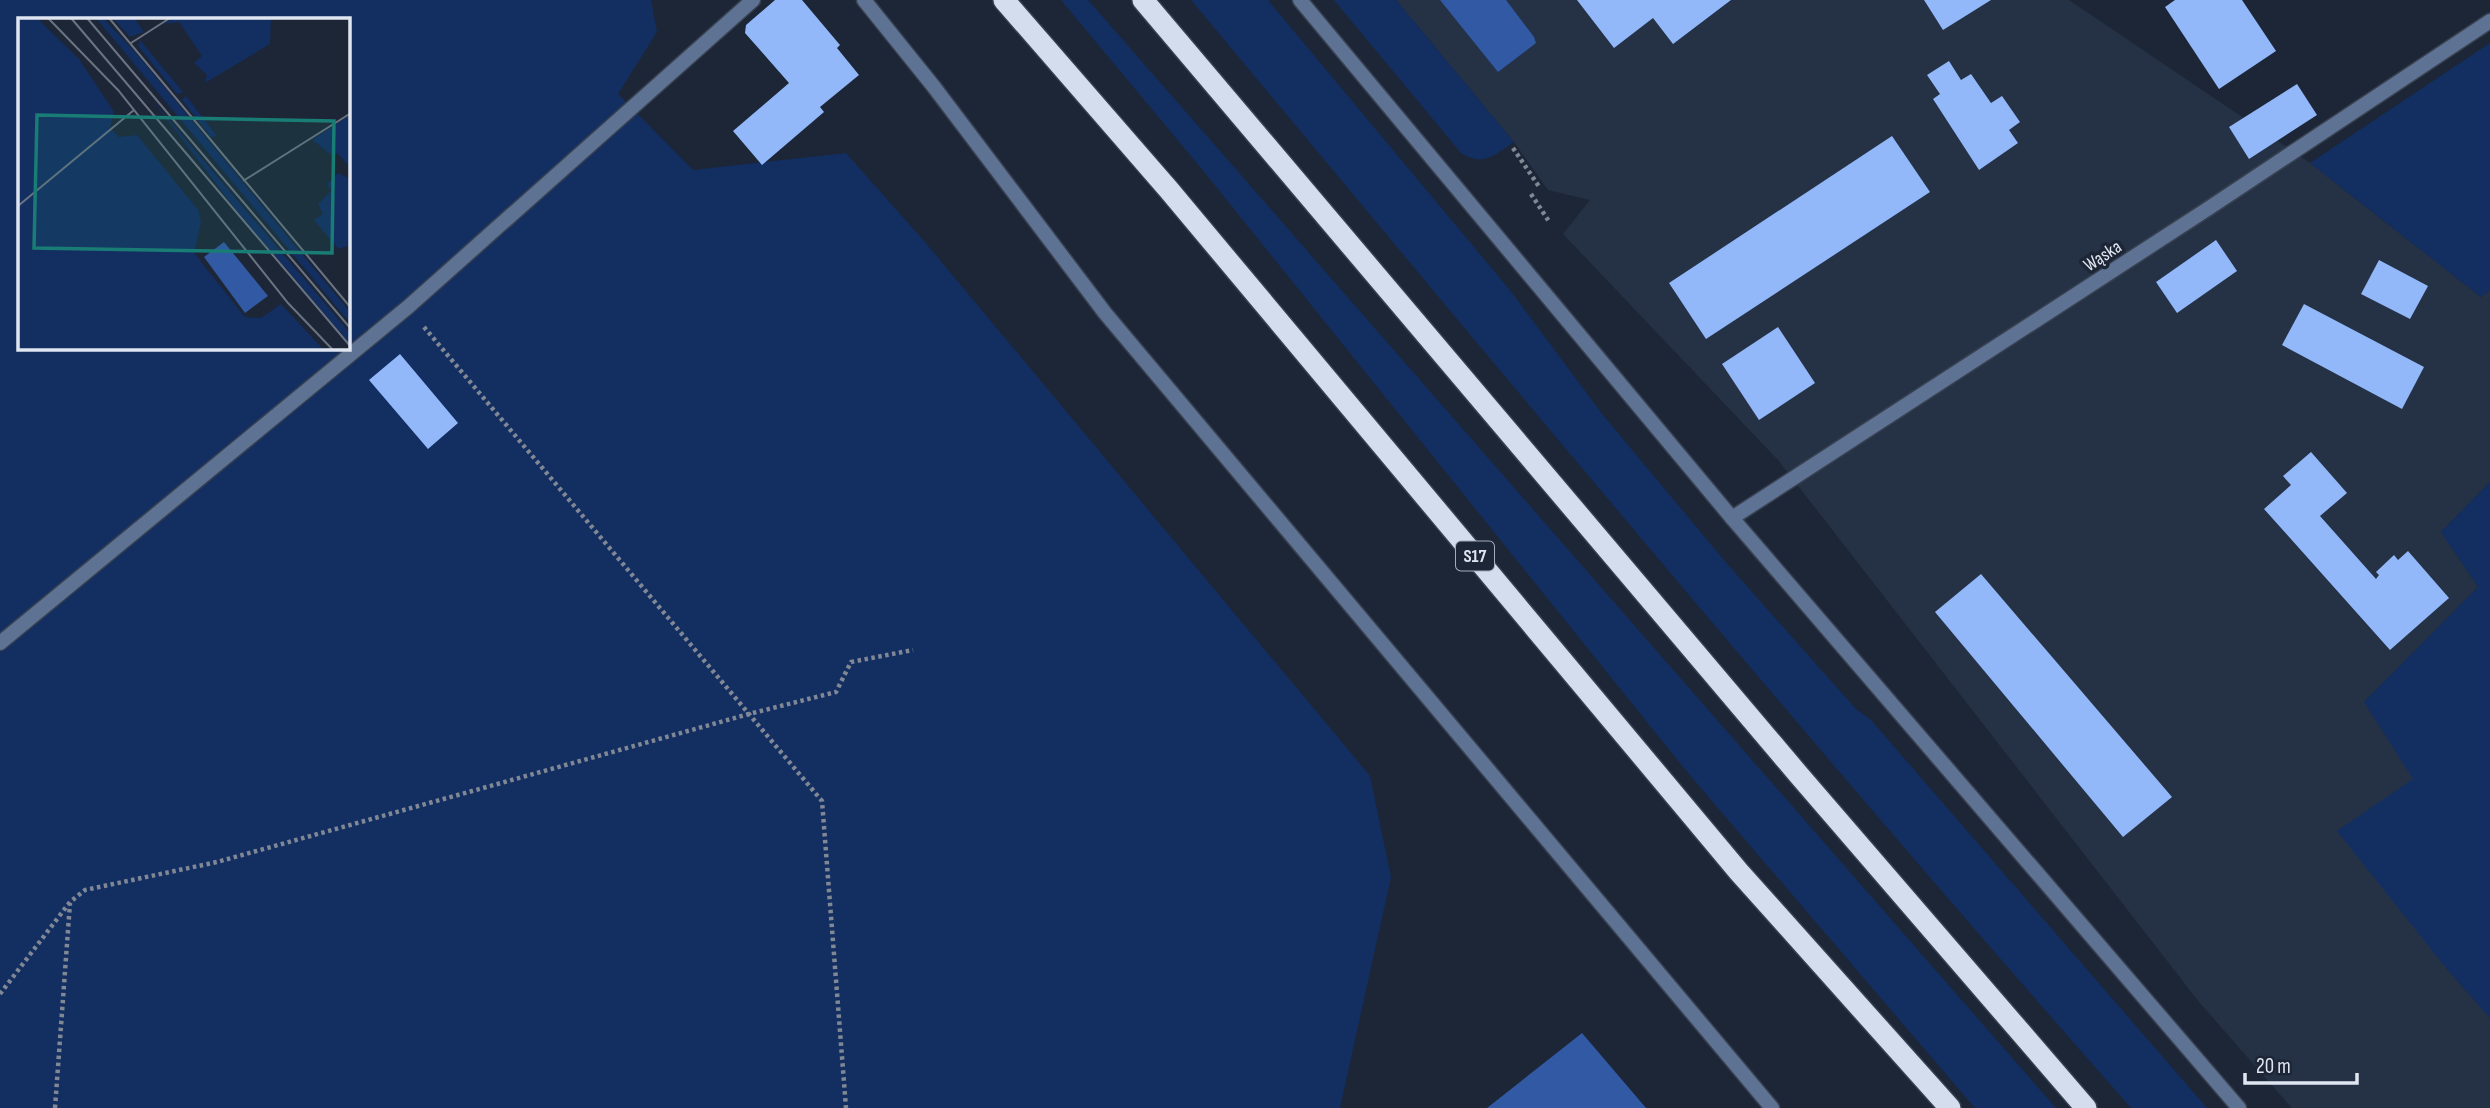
<svg xmlns="http://www.w3.org/2000/svg" width="2490" height="1108" font-family="'Sofia Sans Condensed',sans-serif">
  <style>
    .built { fill: #253246 }
    .green { fill: #132e61; fill-rule: evenodd }
    .water { fill: #3159a4 }
    .building { fill: #92b8fa }
    .lines { fill: none; stroke-linecap: round; stroke-linejoin: round }
    .service-casing { stroke: #384150; stroke-width: 17 }
    .minor-casing { stroke: #384150; stroke-width: 17 }
    .tertiary-casing { stroke: #384150; stroke-width: 17 }
    .motorway-casing { stroke: #384150; stroke-width: 24 }
    .path { stroke: #808895; stroke-width: 4.5; stroke-dasharray: 3.5 3.5; stroke-linecap: butt }
    .service { stroke: #5e7294; stroke-width: 14 }
    .minor { stroke: #5e7294; stroke-width: 14 }
    .tertiary { stroke: #5e7294; stroke-width: 14 }
    .motorway { stroke: #d3ddee; stroke-width: 21 }
    .labels { text-anchor: middle; stroke-width: 7; stroke-linejoin: round; paint-order: stroke }
    .shield { fill: #1d2636; stroke: #a6acb9; stroke-width: 2 }
    .shield-label { font-size: 18px; font-weight: bold; fill: #e0e6f1 }
    .street-label { font-size: 19px; fill: #e0e6f1; stroke: #1d2636 }
    .inset-road { fill: none; stroke: #6b7381; stroke-width: 2 }
    .view { fill: #197c75; fill-opacity: 0.15; stroke: #197c75; stroke-width: 3.5 }
    .inset-edge { fill: none; stroke: #e0e6f1; stroke-width: 3.5 }
  </style>
  <rect width="100%" height="100%" fill="#1d2636"/>
  <polygon class="built" points="1396,0 2069,0 2310,163 2481,297 2490,290 2490,482 2441,532 2478,587 2364,702 2414,779 2446,968 2490,1018 2490,1108 2292,1108 2199,1002 1778,460 1563,234 1590,200 1548,190 1514,142"/>
  <g class="green">
    <path d="M0,0h651l6,32 -39,62 75,76 153,-17 78,88 446,535 21,101 -51,231h-1340zM19,19h329v329h-329z"/>
    <polygon points="1061,0 1088,0 2056,1108 1975,1108 1688,773 1201,168"/>
    <path d="M1191,0h77l241,289 94,126 126,151 127,143 15,11 336,388h-76c-320,-363 -630,-736 -940,-1108z"/>
    <path d="M1334,0h62l118,142c-20,13 -30,25 -53,11z"/>
    <polygon points="2490,43 2490,290 2481,297 2310,163"/>
    <polygon points="2490,482 2490,1018 2446,968 2337,831 2413,779 2364,702 2478,587 2441,532"/>
  </g>
  <g class="water">
    <polygon points="1440,0 1506,0 1534,37 1536,43 1498,72"/>
    <polygon points="1582,1033 1646,1108 1487,1108"/>
  </g>
  <g class="building">
    <polygon points="775,0 802,0 840,45 837,48 859,75 820,107 824,112 762,165 733,131 789,83 745,33 746,25"/>
    <polygon points="1577,0 1731,0 1673,44 1653,18 1614,48"/>
    <polygon points="1924,0 1991,0 1943,30"/>
    <polygon points="2175,0 2242,0 2276,51 2219,89 2165,7"/>
    <polygon points="1949,61 1961,80 1971,74 1991,103 2002,96 2020,122 2009,130 2018,143 1979,170 1933,99 1940,94 1927,75"/>
    <polygon points="2297,84 2317,115 2249,159 2229,127"/>
    <polygon points="1892,136 1930,192 1706,339 1669,283"/>
    <polygon points="2216,240 2237,271 2177,313 2156,282"/>
    <polygon points="2379,260 2428,286 2410,319 2361,294"/>
    <polygon points="2304,304 2424,367 2402,409 2282,345"/>
    <polygon points="1778,327 1815,383 1759,420 1722,364"/>
    <polygon points="400,354 458,423 428,449 369,380"/>
    <polygon points="2311,452 2347,493 2320,516 2376,579 2379,575 2376,572 2394,555 2398,560 2408,551 2449,598 2390,650 2264,509 2291,485 2283,476"/>
    <polygon points="1981,574 2172,797 2123,837 1935,612"/>
  </g>
  <g class="lines">
    <defs>
      <polyline id="service" points="0,643 408,307 753,0"/>
      <g id="minor">
        <polyline points="864,0 934,87 1105,313 1772,1108"/>
        <polyline points="1732,518 2209,208 2490,21"/>
      </g>
      <polyline id="tertiary" points="1300,0 1732,518 2239,1108"/>
      <g id="motorway">
        <polyline points="1004,0 1169,190 1739,872 1950,1108"/>
        <polyline points="1143,0 1798,774 2086,1108"/>
      </g>
    </defs>
    <use href="#service" class="service-casing"/>
    <use href="#minor" class="minor-casing"/>
    <use href="#tertiary" class="tertiary-casing"/>
    <use href="#motorway" class="motorway-casing"/>
    <g class="path">
      <polyline points="1513,148 1540,188"/>
      <polyline points="1531,194 1550,223"/>
      <polyline points="424,327 822,801 846,1108"/>
      <polyline points="0,994 70,902 85,890 217,862 749,714 836,692 851,662 913,650"/>
      <polyline points="55,1108 70,903"/>
    </g>
    <use href="#service" class="service"/>
    <use href="#minor" class="minor"/>
    <use href="#tertiary" class="tertiary"/>
    <use href="#motorway" class="motorway"/>
  </g>
  <g class="labels">
    <rect class="shield" x="1456" y="541.5" width="38" height="29" rx="5"/>
    <g class="shield-label">
      <text x="1475" y="562">S17</text>
    </g>
    <g class="street-label">
      <text transform="translate(2102 255) rotate(-33)" y="7">Wąska</text>
    </g>
  </g>
  <g transform="translate(18 18)">
    <rect width="332" height="332" fill="#1d2636"/>
    <path d="M0,0h19l42,41 35,53 -4,16 9,9 18,-2 62,76 2,12 -7,30 51,64 16,1 20,-14 43,46h-306zM78,0h7l33,35 214,259v11zM95,0h21l10,14 -14,5zM155,0h98l-1,26 -65,39 2,-8 -13,-12 8,-7 -23,-34 -15,2zM122,22l43,52 -6,2 -39,-48zM131,78l201,237v11l-113,-133zM168,78l31,40 -6,1 -29,-37zM332,97v52l-13,-14 -4,3 -21,-16zM320,155l12,6 1,66 -13,4 -24,-29 9,-6 -5,-10 13,-13 -4,-7z" fill="#132e61"/>
    <path d="M206,224l44,54 -23,17 -41,-56z" fill="#3159a4"/>
    <path class="inset-road" d="M30,0l70,72 170,213 45,47M53,0l280,329M69,0l264,311M91,0l242,290M113,25l39,-25M225,163l108,-68M0,188l116,-96"/>
    <path class="view" d="M19,97l297,6 -2,132 -298,-5z"/>
    <rect width="332" height="332" class="inset-edge"/>
  </g>
  <path d="M2245 1073v10h112v-10" fill="none" stroke="#e0e6f1" stroke-width="3.5"/>
  <text x="2256" y="1073" font-size="21" fill="#e0e6f1" stroke="#1d2636" stroke-width="5" paint-order="stroke">20 m</text>
</svg>
